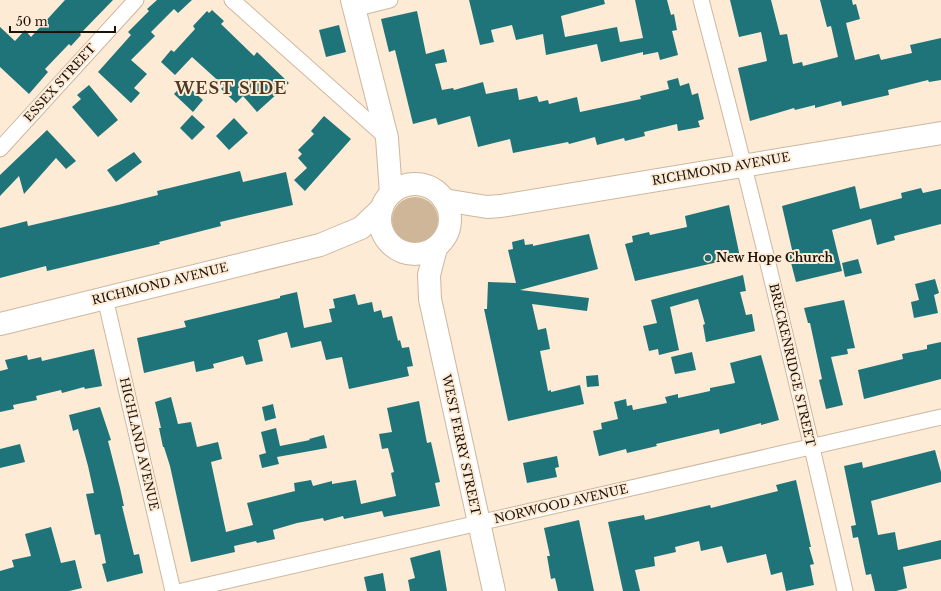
<svg xmlns="http://www.w3.org/2000/svg" width="941" height="591" font-family="'Libre Baskerville',serif">
  <style>
    .green { fill: #d0b698 }
    .building { fill: #1e7479 }
    .lines { fill: none; stroke-linecap: round; stroke-linejoin: round }
    .street-casing { stroke: #cdb79e; stroke-width: 17 }
    .secondary-casing { stroke: #cdb79e; stroke-width: 24 }
    .street { stroke: #fff; stroke-width: 15 }
    .secondary { stroke: #fff; stroke-width: 22 }
    .poi-dot { fill: #1f6b6f; stroke: #feebd6; stroke-width: 1.5 }
    .labels { text-anchor: middle; stroke-width: 4; stroke-linejoin: round; paint-order: stroke }
    .street-label { font-size: 12px; fill: #1b130a; stroke: #feebd6 }
    .poi-label { font-size: 12px; font-weight: bold; fill: #1b130a; stroke: #feebd6; text-anchor: start }
    .district-label { font-size: 16px; font-weight: bold; letter-spacing: 1px; fill: #4b3923; stroke: #feebd6 }
  </style>
  <rect width="100%" height="100%" fill="#feebd6"/>
  <circle class="green" cx="415" cy="220" r="23"/>
  <g class="building">
    <polygon points="65,0 113,0 80,34 81,35 71,46 69,44 45,69 48,72 29,94 0,67 0,27 15,41 25,30 31,37"/>
    <polygon points="157,0 192,0 178,13 174,9 151,32 155,36 131,60 147,74 134,88 140,93 131,103 98,72 131,35 128,32 149,11 147,9"/>
    <polygon points="469,0 604,0 605,4 561,16 565,37 617,27 620,42 643,38 635,0 667,0 671,15 674,14 677,30 672,31 678,55 660,60 658,52 643,55 643,52 601,62 597,44 546,55 543,34 516,40 512,25 491,30 494,42 480,45"/>
    <polygon points="730,0 771,0 780,35 787,34 793,64 802,62 803,66 838,57 831,26 827,27 820,0 852,0 853,5 856,4 860,19 846,23 855,60 879,54 881,60 912,53 910,45 941,38 941,80 929,82 928,80 888,90 889,95 867,100 842,106 841,101 815,108 815,105 795,110 794,108 750,121 738,68 767,61 761,32 739,37"/>
    <polygon points="212,10 224,21 221,24 254,56 257,52 289,83 257,112 243,96 236,103 221,89 224,86 192,57 175,75 161,62 171,50 174,52 195,29 193,26 207,11 209,13"/>
    <polygon points="417,11 426,54 444,49 447,62 435,64 442,90 453,88 454,90 483,82 486,94 517,88 519,100 537,96 539,102 548,100 549,104 577,97 580,112 641,99 640,96 669,89 667,81 678,78 680,86 689,83 692,95 698,93 704,119 698,121 700,127 678,131 677,124 644,132 645,136 625,141 624,138 597,145 595,137 569,144 568,142 513,153 510,139 478,147 470,116 438,125 436,118 413,124 395,50 389,52 381,19"/>
    <polygon points="339,25 346,52 326,57 319,30"/>
    <polygon points="184,83 203,100 193,112 174,94"/>
    <polygon points="89,85 118,120 98,137 72,107 81,99 77,95"/>
    <polygon points="192,115 205,127 192,140 180,128"/>
    <polygon points="324,116 351,139 305,191 294,180 307,168 298,158 302,154 298,150 314,134 311,131"/>
    <polygon points="234,118 248,133 229,150 216,136"/>
    <polygon points="47,130 76,161 66,169 56,158 24,194 19,176 0,196 0,175"/>
    <polygon points="134,152 142,162 116,182 107,170"/>
    <polygon points="240,171 243,182 286,172 293,205 220,222 221,226 159,242 160,244 47,271 46,266 0,278 0,228 27,221 28,226 118,205 158,195 157,191"/>
    <polygon points="855,186 860,209 902,198 901,193 921,188 923,193 941,189 941,224 894,236 895,240 877,245 871,219 832,230 842,271 796,282 789,255 793,254 782,206"/>
    <polygon points="729,205 740,257 635,281 625,244 633,242 632,236 649,232 650,235 687,227 685,216"/>
    <polygon points="589,234 598,269 520,290 589,298 587,311 532,304 538,330 546,328 550,349 540,351 548,391 551,390 551,392 580,385 584,404 508,421 484,309 487,309 488,282 516,283 508,250 513,249 512,242 524,239 525,245 533,244 533,246"/>
    <polygon points="858,259 862,273 845,277 842,263"/>
    <polygon points="743,275 746,291 740,292 746,315 752,314 755,331 706,342 703,325 705,324 698,299 670,307 679,350 659,355 658,349 649,351 643,326 657,323 651,300"/>
    <polygon points="935,279 939,293 934,295 938,313 914,318 911,302 919,300 915,284"/>
    <polygon points="297,292 304,328 332,322 329,309 335,308 333,299 355,294 358,305 372,302 374,312 381,310 383,318 392,316 398,341 400,340 402,348 409,347 413,366 407,367 409,376 349,389 342,357 326,360 321,341 291,348 287,332 258,340 263,361 246,365 243,356 213,364 214,368 196,372 194,361 144,373 137,338 186,327 184,321 280,298 280,296"/>
    <polygon points="844,300 855,348 847,349 848,354 831,357 843,405 826,409 819,380 822,379 810,323 808,323 804,308"/>
    <polygon points="941,342 941,379 864,399 858,370 903,359 902,354 927,349 927,345"/>
    <polygon points="94,349 102,386 85,389 84,387 62,393 61,390 36,396 37,400 13,405 14,409 0,412 0,371 8,369 5,360 27,355 28,360 41,357 42,361"/>
    <polygon points="692,352 696,370 675,374 671,357"/>
    <polygon points="761,355 779,420 761,425 761,423 720,434 719,429 656,444 657,446 627,453 626,449 599,456 593,431 602,429 601,423 618,419 614,402 626,399 627,406 632,405 633,410 667,403 665,397 678,394 678,398 710,391 710,388 735,383 730,363"/>
    <polygon points="598,375 599,386 587,387 586,376"/>
    <polygon points="171,397 178,424 191,422 197,447 218,442 222,459 211,462 226,532 253,525 247,503 295,491 294,483 311,480 313,486 332,481 332,484 356,480 361,504 396,496 391,473 394,472 388,448 382,449 379,434 392,432 387,408 419,401 427,443 431,442 440,482 435,483 440,506 384,517 382,511 344,519 343,516 324,521 323,518 297,523 273,530 275,539 257,543 256,541 234,546 235,552 191,562 170,466 164,447 163,447 159,428 161,428 155,402"/>
    <polygon points="273,404 276,418 265,421 262,407"/>
    <polygon points="100,407 111,440 108,441 120,488 124,506 122,506 134,555 139,554 143,573 107,582 102,564 106,563 100,534 95,535 86,494 94,493 88,466 78,429 73,431 69,415"/>
    <polygon points="276,428 280,446 310,440 309,439 324,435 327,448 277,457 279,464 262,468 259,455 266,453 261,432"/>
    <polygon points="20,444 25,462 0,468 0,449"/>
    <polygon points="935,450 941,472 941,482 871,501 878,535 895,532 898,550 941,540 941,559 903,567 907,588 896,591 875,591 871,574 866,575 858,537 853,538 851,526 856,525 844,466 862,462 863,468"/>
    <polygon points="557,456 559,467 555,468 557,477 527,483 523,463"/>
    <polygon points="796,480 811,547 809,547 814,564 810,565 814,585 786,591 782,572 771,575 766,554 727,563 722,546 701,551 699,541 675,547 676,552 654,557 655,566 635,570 640,591 623,591 608,522 644,515 645,520 710,505 711,508 778,491 776,485"/>
    <polygon points="579,520 594,591 558,591 555,578 551,579 547,556 550,556 544,528"/>
    <polygon points="51,527 61,563 75,560 82,588 69,591 0,591 0,571 14,567 12,560 31,556 25,534"/>
    <polygon points="440,550 447,591 410,591 408,580 415,578 410,558"/>
    <polygon points="383,573 386,591 367,591 364,577"/>
  </g>
  <g class="lines">
    <defs>
      <g id="street">
        <polyline points="232,0 387,138"/>
        <path d="M701,0c52,196 99,393 144,591"/>
        <polyline points="354,9 390,0"/>
        <polyline points="0,149 136,0"/>
        <polyline points="105,298 173,591"/>
        <polyline points="182,591 941,417"/>
      </g>
      <g id="secondary">
        <polyline points="352,0 387,138 391,193"/>
        <circle cx="415" cy="219" r="35"/>
        <polyline points="444,200 487,207 501,206 941,133"/>
        <polyline points="436,248 429,275 430,299 494,591"/>
        <polyline points="0,324 320,245 361,228 382,208"/>
      </g>
    </defs>
    <use href="#street" class="street-casing"/>
    <use href="#secondary" class="secondary-casing"/>
    <use href="#street" class="street"/>
    <use href="#secondary" class="secondary"/>
  </g>
  <circle class="poi-dot" cx="708" cy="258" r="4"/>
  <g class="labels">
    <g class="street-label">
      <text transform="translate(60 83) rotate(-48)" y="4">ESSEX STREET</text>
      <text transform="translate(721 169) rotate(-10)" y="4">RICHMOND AVENUE</text>
      <text transform="translate(160 284) rotate(-14)" y="4">RICHMOND AVENUE</text>
      <text transform="translate(792 365) rotate(77)" y="4">BRECKENRIDGE STREET</text>
      <text transform="translate(139 444) rotate(77)" y="4">HIGHLAND AVENUE</text>
      <text transform="translate(461 445) rotate(78)" y="4">WEST FERRY STREET</text>
      <text transform="translate(561 504) rotate(-13)" y="4">NORWOOD AVENUE</text>
    </g>
    <g class="poi-label">
      <text x="716" y="262">New Hope Church</text>
    </g>
    <g class="district-label">
      <text x="231" y="94">WEST SIDE</text>
    </g>
  </g>
  <path d="M10 26v6h105v-6" fill="none" stroke="#1b130a" stroke-width="2"/>
  <text x="16" y="26" font-size="12" fill="#1b130a" stroke="#feebd6" stroke-width="3" paint-order="stroke">50 m</text>
</svg>
